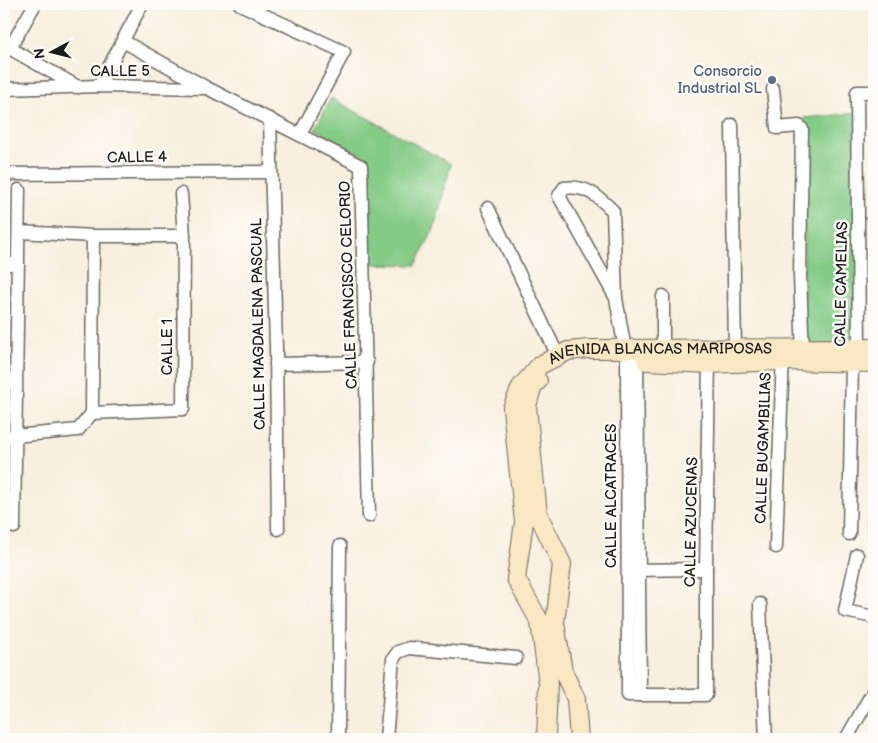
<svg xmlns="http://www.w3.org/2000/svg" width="878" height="743" font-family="'Balsamiq Sans',sans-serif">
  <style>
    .green { fill: #84cb86; stroke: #507451 }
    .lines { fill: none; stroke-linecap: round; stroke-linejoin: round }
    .street-casing { stroke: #696660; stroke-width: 15 }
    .secondary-casing { stroke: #696660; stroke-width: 20 }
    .street { stroke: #fff; stroke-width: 12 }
    .secondary { stroke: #fae7c3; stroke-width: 18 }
    .service-dot { fill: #5c6f8a; stroke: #fdfcf7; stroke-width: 2 }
    .labels { text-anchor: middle; stroke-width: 5; stroke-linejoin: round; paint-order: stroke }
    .street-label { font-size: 15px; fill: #1c1c1c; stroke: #fdfcf7 }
    .service-label { font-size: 15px; fill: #4e5e75; stroke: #fdfcf7; text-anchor: end }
  </style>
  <rect width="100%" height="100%" fill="#fdfcf7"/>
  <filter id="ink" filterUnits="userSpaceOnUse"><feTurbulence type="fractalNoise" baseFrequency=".02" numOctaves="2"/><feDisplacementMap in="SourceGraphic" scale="10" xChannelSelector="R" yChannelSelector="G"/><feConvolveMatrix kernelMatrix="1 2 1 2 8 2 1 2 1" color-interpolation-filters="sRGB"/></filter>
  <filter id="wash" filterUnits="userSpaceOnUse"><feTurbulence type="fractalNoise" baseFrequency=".0096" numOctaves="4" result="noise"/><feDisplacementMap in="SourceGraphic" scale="20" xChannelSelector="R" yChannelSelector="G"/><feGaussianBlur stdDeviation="1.12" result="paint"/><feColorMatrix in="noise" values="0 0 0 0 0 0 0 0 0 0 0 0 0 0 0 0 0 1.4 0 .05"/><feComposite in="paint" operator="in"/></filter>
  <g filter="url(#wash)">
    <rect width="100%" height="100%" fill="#f8efde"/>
    <g class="green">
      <polygon points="331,98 451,164 434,229 416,265 369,264 368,158 315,129"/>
      <polygon points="857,113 859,348 804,350 804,118"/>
    </g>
  </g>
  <g filter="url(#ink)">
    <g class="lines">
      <defs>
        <g id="street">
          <polyline points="240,4 344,52 300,134"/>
          <polyline points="123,41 207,88 361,166 369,516"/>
          <polyline points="4,45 78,87"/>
          <polyline points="10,48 35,4"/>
          <polyline points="99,86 142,4"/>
          <polyline points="4,89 99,86 204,88"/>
          <polyline points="773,89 777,128 799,126 802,129 800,276 803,356"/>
          <polyline points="270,119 276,348 278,529"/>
          <polyline points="732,125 735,355"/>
          <polyline points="4,174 270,172"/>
          <polyline points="488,208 558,356"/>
          <polyline points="19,232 93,236 184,236"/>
          <polyline points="4,264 18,264"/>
          <polyline points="663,296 663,350"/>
          <path d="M616,298l-57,-102 5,-8c22,-3 34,8 49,23l3,87 11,63 1,334h78v-126l3,-212"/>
          <polyline points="637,350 640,695"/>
          <polyline points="276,364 367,362"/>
          <polyline points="92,413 183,409 184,236 181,194"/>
          <polyline points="4,437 78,430 92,413 93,236"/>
          <polyline points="14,527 19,190"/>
          <polyline points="849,534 852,363 859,348 857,92 874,92"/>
          <polyline points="776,547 783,354"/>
          <polyline points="857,555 845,611 874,617"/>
          <polyline points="631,570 706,569"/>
          <polyline points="760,604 766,739"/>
          <polyline points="338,739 340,546"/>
          <polyline points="386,739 393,659 398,652 409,648 516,658"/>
          <polyline points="846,739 874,690"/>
        </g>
        <g id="secondary">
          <polyline points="646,361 710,364 783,361 874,363"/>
          <polyline points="538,381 533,385 527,406 538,514 562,564 555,623 563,671 576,699 579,739"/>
          <path id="s1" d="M546,739l2,-55 -8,-62 -24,-43 8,-57 -12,-114 9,-21 19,-22 28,-14 20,-2 286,-1"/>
        </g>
      </defs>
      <use href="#street" class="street-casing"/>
      <use href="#secondary" class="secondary-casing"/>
      <use href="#street" class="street"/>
      <use href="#secondary" class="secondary"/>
    </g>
  </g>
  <circle class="service-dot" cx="772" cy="80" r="5"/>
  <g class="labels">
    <g class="street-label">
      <text x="120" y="76">CALLE 5</text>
      <text transform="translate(137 157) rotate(-1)" y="5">CALLE 4</text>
      <text transform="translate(841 284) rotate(-89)" y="5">CALLE CAMELIAS</text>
      <text transform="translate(348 285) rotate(-92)" y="5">CALLE FRANCISCO CELORIO</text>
      <text transform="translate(258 324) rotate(-91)" y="5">CALLE MAGDALENA PASCUAL</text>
      <text transform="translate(167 347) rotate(-90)" y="5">CALLE 1</text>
      <text dy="5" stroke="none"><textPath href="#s1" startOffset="514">AVENIDA BLANCAS MARIPOSAS</textPath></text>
      <text transform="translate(763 448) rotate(-88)" y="5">CALLE BUGAMBILIAS</text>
      <text transform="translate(611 496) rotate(-90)" y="5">CALLE ALCATRACES</text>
      <text transform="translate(691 522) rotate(-89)" y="5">CALLE AZUCENAS</text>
    </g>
    <g class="service-label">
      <text x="762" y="76">Consorcio<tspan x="762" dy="17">Industrial SL</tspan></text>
    </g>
  </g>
  <rect width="878" height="743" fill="none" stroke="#fdfcf7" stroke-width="20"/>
  <g transform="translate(52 52) rotate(263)" stroke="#fdfcf7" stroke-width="4" paint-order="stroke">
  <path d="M0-4L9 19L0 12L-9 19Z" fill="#1c1c1c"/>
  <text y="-8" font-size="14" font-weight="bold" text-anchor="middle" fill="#1c1c1c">N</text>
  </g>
</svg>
